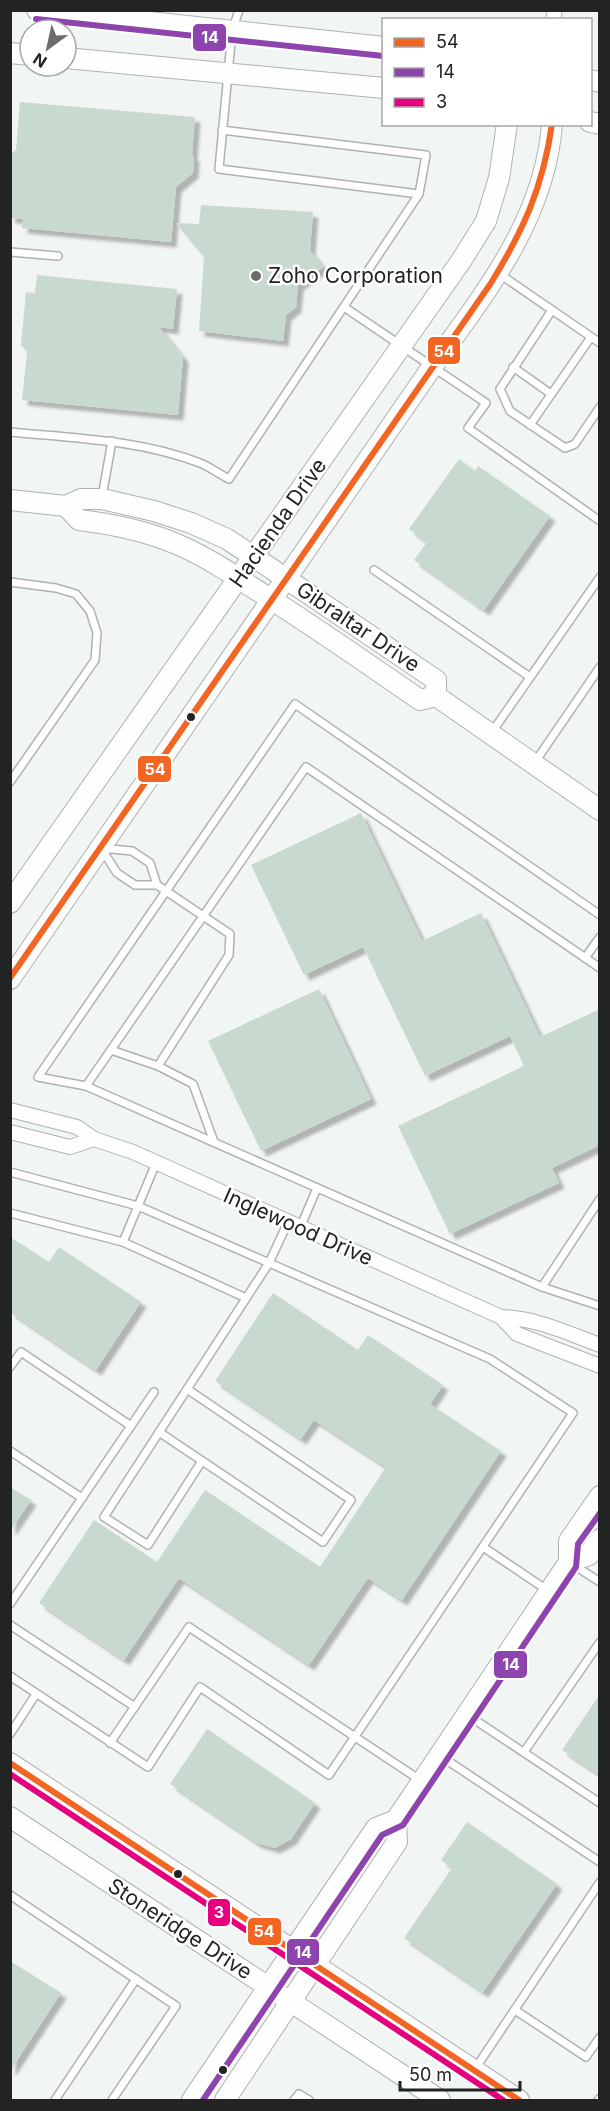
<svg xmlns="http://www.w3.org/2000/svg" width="610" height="2111" font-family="Inter,sans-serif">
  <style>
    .building { fill: #c8dacf; filter: url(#shadow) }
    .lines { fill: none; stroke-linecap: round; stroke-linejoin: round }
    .lane-casing { stroke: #afb2b0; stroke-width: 10 }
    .street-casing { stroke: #afb2b0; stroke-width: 16 }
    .secondary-casing { stroke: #afb2b0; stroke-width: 22 }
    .lane { stroke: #fdfefd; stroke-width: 7 }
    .street { stroke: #fdfefd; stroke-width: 14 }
    .secondary { stroke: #fdfefd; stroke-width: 20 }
    .bus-1-casing { stroke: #fff; stroke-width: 10 }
    .bus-2-casing { stroke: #fff; stroke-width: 10 }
    .bus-3-casing { stroke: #fff; stroke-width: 10 }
    .bus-1 { stroke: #f26522; stroke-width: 6 }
    .bus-2 { stroke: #8e44ad; stroke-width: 6 }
    .bus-3 { stroke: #e5007d; stroke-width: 6 }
    .poi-dot { fill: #6a6d6c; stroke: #fff; stroke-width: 2 }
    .bus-dot { fill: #222423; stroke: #fff; stroke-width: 2 }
    .labels { text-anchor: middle; stroke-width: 5; stroke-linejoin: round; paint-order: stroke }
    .poi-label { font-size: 21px; fill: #222423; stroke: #fff; text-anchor: start }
    .street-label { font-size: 21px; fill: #222423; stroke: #fff }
    .line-badge { stroke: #fff; stroke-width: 2 }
    .badge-label { font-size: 16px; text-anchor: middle; font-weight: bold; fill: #fff }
  </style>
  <defs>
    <filter id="shadow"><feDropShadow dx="5.5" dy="5.5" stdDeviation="1.5" flood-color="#0004"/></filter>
  </defs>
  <rect width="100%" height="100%" fill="#f1f5f3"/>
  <g class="building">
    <polygon points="20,102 195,117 192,155 194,156 193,173 176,187 171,242 22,228 23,219 10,218 10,155 16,150"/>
    <polygon points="201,205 313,212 310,250 323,267 298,285 296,307 286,315 283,341 199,331 204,257 176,223 199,224"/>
    <polygon points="37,275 177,289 173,329 159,327 183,357 178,415 22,400 27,352 21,345 26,292 35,293"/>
    <polygon points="459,459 475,471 478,466 550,516 484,610 414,560 427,542 409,529"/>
    <polygon points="361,813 422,941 481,913 540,1037 600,1009 600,1145 552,1168 559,1183 450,1234 398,1126 524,1066 510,1036 425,1076 363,947 304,975 251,865"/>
    <polygon points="319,989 371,1099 261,1151 208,1041"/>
    <polygon points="10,1237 49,1262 59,1247 141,1302 96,1370 10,1312"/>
    <polygon points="273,1293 358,1350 368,1335 443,1385 430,1404 501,1451 402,1600 368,1578 309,1665 179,1578 124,1660 39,1603 94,1520 157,1562 205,1490 320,1567 386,1467 314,1420 301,1439 215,1381"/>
    <polygon points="10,1487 31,1500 10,1531"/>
    <polygon points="600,1694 600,1775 562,1750"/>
    <polygon points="207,1729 315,1803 291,1839 275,1848 257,1843 170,1784"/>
    <polygon points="467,1822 557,1884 483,1992 404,1938 452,1868 441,1860"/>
    <polygon points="10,1961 61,1993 10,2071"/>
  </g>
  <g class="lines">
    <defs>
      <g id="lane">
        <polyline points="239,10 232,31 219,169 419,194"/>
        <polyline points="10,252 58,256"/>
        <polyline points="498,273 600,343"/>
        <polyline points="344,307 486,403 468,428 600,521"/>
        <polyline points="552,310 500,389 510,411 565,448 575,444 600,407"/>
        <polyline points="513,367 551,394"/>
        <polyline points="530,425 591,337"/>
        <path d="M10,432c64,6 130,8 190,31 10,4 19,11 29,16l190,-285 7,-39 -204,-25"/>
        <polyline points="102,497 112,441"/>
        <polyline points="374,570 530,677"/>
        <polyline points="10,582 56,588 76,594 90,611 97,633 95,660 10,782"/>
        <polyline points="492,732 600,577"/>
        <polyline points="535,762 600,667"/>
        <polyline points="157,885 150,863 132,851 101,848 117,873 135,885 157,885 230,934 229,955 158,1066"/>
        <polyline points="600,915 295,704 38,1077 86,1086 542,1287 600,1306"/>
        <polyline points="585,958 600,937"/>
        <polyline points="111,1050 158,1066 193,1084 214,1142"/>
        <polyline points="86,1086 306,767 600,968"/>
        <polyline points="10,1172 138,1206 490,1359 573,1413 329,1775 200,1687 148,1767 10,1676"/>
        <polyline points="10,1213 123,1242 246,1298"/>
        <polyline points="300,1228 317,1188"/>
        <polyline points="123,1242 156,1163"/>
        <polyline points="542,1287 600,1199"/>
        <polyline points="10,1367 21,1352 131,1426"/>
        <polyline points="159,1432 323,1542 351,1500 187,1389"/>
        <polyline points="10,1451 82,1498"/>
        <polyline points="202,1461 148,1545 104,1517 269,1263 288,1222"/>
        <polyline points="483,1547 547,1590"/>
        <polyline points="572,1564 600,1582"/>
        <polyline points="10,1604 154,1392"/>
        <polyline points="10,1625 135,1707"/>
        <polyline points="469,1716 600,1803"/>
        <polyline points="10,1734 36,1694"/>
        <polyline points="110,1743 189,1627 420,1780"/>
        <polyline points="524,1752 600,1642"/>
        <polyline points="442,1757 600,1862"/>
        <polyline points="10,1895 176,2006 112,2100"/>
        <polyline points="515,2010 586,2057 600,2037"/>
        <polyline points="475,2069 600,1882"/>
        <polyline points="55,2100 136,1979"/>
        <polyline points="294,2100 299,2094 309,2100"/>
        <polyline points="598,2100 600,2098"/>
      </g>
      <g id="street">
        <polyline points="553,20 555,10"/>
        <polyline points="10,1110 77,1127 94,1139 133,1152 501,1317 517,1334 600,1366"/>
        <polyline points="10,1132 70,1147 94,1139"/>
        <path d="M501,1317c35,1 66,16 99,28"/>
      </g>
      <g id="secondary">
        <polyline points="37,10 384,47"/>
        <polyline points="10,53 30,55"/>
        <polyline points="66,58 384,88"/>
        <polyline points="590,80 600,82"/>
        <polyline points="590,122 600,124"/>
        <polyline points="10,500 66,506 81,499 102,499 154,511 191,523 227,539 254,557 436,680 436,696"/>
        <path d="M66,506l13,14c34,4 71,12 102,26 32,14 61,35 91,54 50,32 99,66 148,100l16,-4 164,114"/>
        <polyline points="10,903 461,261 486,221 499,178 507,124"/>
        <path d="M10,979l422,-612c53,-74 113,-148 120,-243"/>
        <polyline points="569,1562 589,1555 600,1539"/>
        <polyline points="10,1763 519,2100"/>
        <polyline points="10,1817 440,2100"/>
        <polyline points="192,2100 376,1828 396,1820 569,1562 569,1541 600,1496"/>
        <polyline points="225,2100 397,1842 396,1820"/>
      </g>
    </defs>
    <use href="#lane" class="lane-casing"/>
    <use href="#street" class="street-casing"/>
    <use href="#secondary" class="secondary-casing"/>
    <use href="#lane" class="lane"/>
    <use href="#street" class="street"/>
    <use href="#secondary" class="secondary"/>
    <defs>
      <g id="bus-1">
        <path d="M10,978l481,-695c33,-54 52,-96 61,-159"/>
        <polyline points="10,1763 519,2100"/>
      </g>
      <g id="bus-2">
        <polyline points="36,19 383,56"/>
        <polyline points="203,2100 382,1835 403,1825 576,1567 578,1544 600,1513"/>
      </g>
      <polyline id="bus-3" points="10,1774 503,2100"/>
    </defs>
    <use href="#bus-1" class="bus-1-casing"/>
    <use href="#bus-2" class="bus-2-casing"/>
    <use href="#bus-3" class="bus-3-casing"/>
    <use href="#bus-1" class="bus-1"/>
    <use href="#bus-2" class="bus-2"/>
    <use href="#bus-3" class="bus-3"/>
  </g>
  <circle class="poi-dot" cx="256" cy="276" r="6"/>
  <g class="bus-dot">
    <circle cx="191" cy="717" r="5"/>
    <circle cx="178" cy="1874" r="5"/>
    <circle cx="223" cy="2070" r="5"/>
  </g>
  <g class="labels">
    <g class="poi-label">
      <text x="268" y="283">Zoho Corporation</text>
    </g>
    <g class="street-label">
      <text transform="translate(278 523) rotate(-55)" y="7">Hacienda Drive</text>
      <text transform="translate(358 627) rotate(34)" y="7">Gibraltar Drive</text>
      <text transform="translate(298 1227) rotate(24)" y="7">Inglewood Drive</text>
      <text transform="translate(180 1929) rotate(33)" y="7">Stoneridge Drive</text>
    </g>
  </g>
  <g class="line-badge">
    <rect x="192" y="23" width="35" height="29" rx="6" fill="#8e44ad"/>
    <rect x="427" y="336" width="34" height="29" rx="6" fill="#f26522"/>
    <rect x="137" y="755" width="35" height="28" rx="6" fill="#f26522"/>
    <rect x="493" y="1650" width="35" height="29" rx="6" fill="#8e44ad"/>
    <rect x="207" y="1898" width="24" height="29" rx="6" fill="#e5007d"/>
    <rect x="247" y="1917" width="35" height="29" rx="6" fill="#f26522"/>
    <rect x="286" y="1938" width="34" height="28" rx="6" fill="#8e44ad"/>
  </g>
  <g class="badge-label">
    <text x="210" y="43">14</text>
    <text x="444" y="357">54</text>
    <text x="155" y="775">54</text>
    <text x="511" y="1670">14</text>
    <text x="219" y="1918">3</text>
    <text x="264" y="1937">54</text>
    <text x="303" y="1958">14</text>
  </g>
  <rect width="610" height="2111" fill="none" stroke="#222423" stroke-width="24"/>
  <rect x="382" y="18" width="210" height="108" fill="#ffffff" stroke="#a7a7a7" stroke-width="1.5"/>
  <rect x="394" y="38" width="30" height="9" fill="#f26522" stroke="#a7a7a7" stroke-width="1.5"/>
  <text x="436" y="48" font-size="18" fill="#222423">54</text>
  <rect x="394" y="68" width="30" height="9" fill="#8e44ad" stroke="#a7a7a7" stroke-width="1.5"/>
  <text x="436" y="78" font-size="18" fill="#222423">14</text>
  <rect x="394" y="98" width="30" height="9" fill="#e5007d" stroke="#a7a7a7" stroke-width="1.5"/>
  <text x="436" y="108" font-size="18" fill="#222423">3</text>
  <g transform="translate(48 48) rotate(213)"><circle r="28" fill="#ffffff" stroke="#a7a7a7" stroke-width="1.5"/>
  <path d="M0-4.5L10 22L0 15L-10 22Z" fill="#6a6d6c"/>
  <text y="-9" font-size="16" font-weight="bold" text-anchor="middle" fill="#222423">N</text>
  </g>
  <path d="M400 2081v9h120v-9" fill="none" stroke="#222423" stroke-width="3"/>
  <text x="409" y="2081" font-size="18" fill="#222423" stroke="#ffffff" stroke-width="4.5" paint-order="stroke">50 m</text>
</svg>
